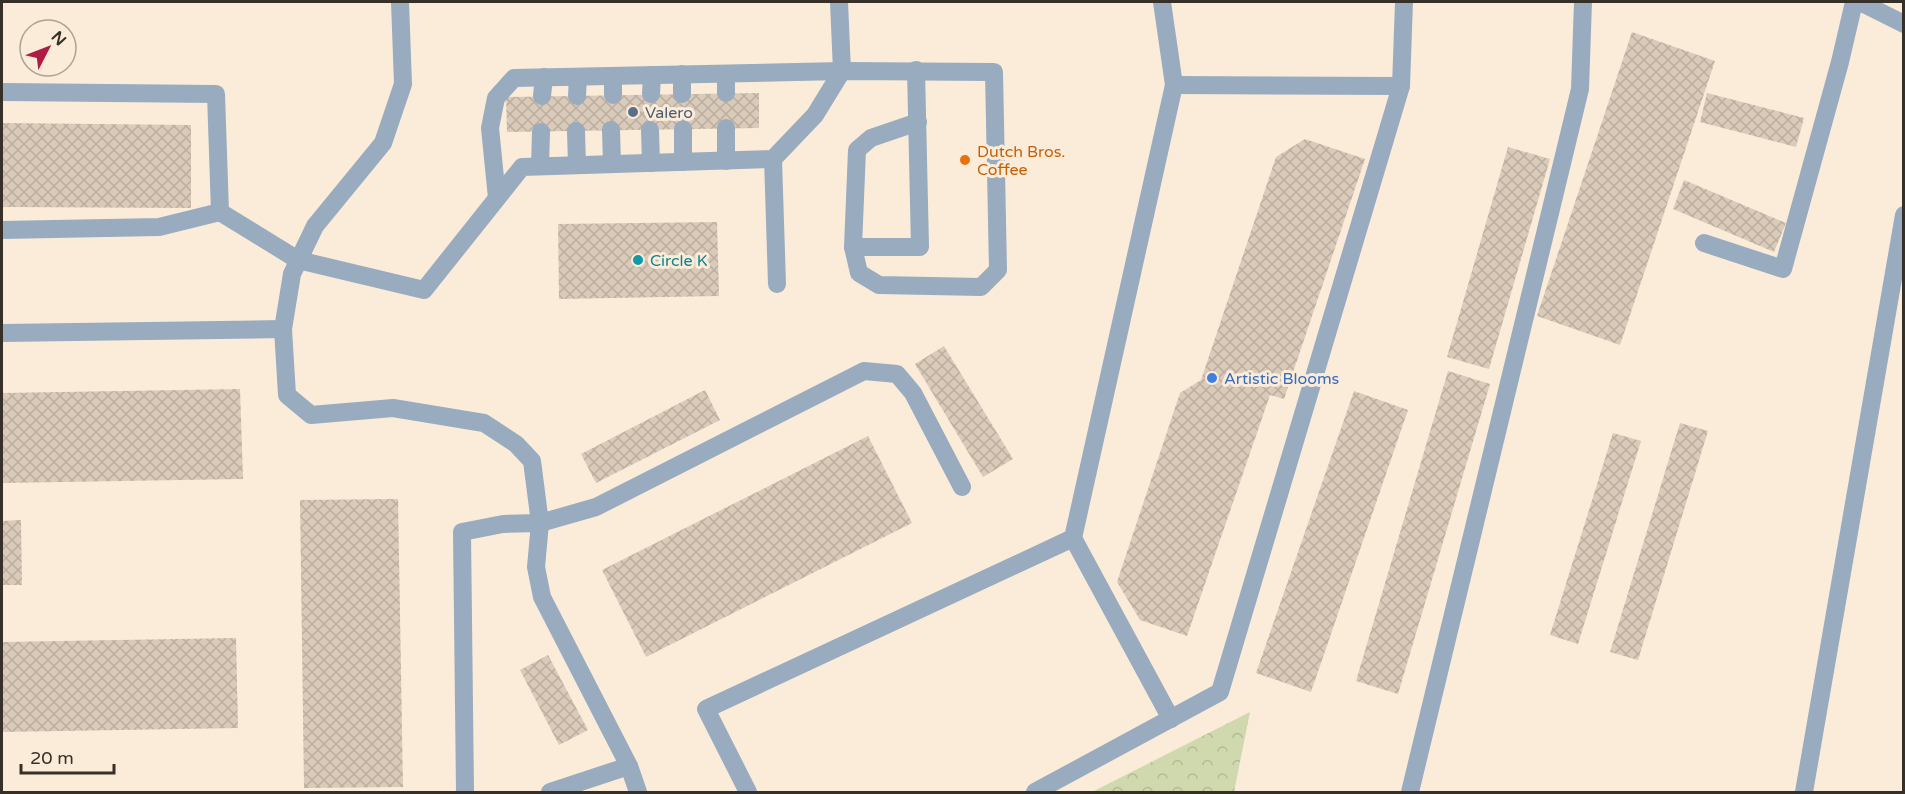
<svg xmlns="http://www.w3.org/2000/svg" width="1905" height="794" font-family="'Varela Round',sans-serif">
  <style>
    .forest { fill: url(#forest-crowns) }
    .building { fill: url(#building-cross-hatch) }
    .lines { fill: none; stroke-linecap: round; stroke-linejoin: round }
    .lane { stroke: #98abbf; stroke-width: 18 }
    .service-dot { fill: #5c6f8a; stroke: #fbecda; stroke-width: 2 }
    .food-dot { fill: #e8710a; stroke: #fbecda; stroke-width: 2 }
    .culture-dot { fill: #0f9aa8; stroke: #fbecda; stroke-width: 2 }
    .shop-dot { fill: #3f7fe0; stroke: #fbecda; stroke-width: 2 }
    .labels { text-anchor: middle; stroke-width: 6; stroke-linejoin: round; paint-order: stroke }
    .service-label { font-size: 16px; fill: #4e5e75; stroke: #fbecda; text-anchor: start }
    .food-label { font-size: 16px; fill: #c56008; stroke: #fbecda; text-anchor: start }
    .culture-label { font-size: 16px; fill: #0d838f; stroke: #fbecda; text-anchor: start }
    .shop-label { font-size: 16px; fill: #366cbe; stroke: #fbecda; text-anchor: start }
  </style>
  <defs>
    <pattern id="forest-crowns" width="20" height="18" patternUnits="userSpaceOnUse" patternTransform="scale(1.5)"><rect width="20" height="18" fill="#d0d8ae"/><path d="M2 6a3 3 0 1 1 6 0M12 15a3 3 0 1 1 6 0" fill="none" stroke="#b3ba96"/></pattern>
    <pattern id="building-cross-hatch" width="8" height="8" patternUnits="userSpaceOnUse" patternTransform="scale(1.5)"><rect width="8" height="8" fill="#d9cab9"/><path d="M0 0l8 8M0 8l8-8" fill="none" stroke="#bbae9f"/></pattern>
  </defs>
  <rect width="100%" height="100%" fill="#fbecda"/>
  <polygon class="forest" points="1250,712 1234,792 1092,792"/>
  <g class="building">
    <polygon points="1632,32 1715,61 1620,345 1537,316"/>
    <polygon points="759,93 759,128 507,132 506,97"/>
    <polygon points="1707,93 1804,118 1796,147 1700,122"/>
    <polygon points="2,123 191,125 191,208 2,207"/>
    <polygon points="1305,139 1365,159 1284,399 1270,395 1187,636 1140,620 1117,582 1180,393 1201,380 1276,157"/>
    <polygon points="1508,147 1550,159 1489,369 1447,357"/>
    <polygon points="1684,180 1786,223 1774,252 1673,209"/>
    <polygon points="717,222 719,296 559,299 558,224"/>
    <polygon points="944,346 1013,459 983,477 915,364"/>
    <polygon points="1448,371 1490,384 1398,694 1356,681"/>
    <polygon points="240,389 243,479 2,483 2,393"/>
    <polygon points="705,390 720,420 596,483 581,454"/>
    <polygon points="1354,391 1408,410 1311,692 1256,673"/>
    <polygon points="1680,423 1708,431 1638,660 1610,652"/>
    <polygon points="1613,433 1641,441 1578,644 1550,635"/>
    <polygon points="868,436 912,523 646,657 602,570"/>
    <polygon points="398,499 403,787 304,788 300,500"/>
    <polygon points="21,520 22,585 2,585 2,521"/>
    <polygon points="236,638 238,728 2,732 2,642"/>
    <polygon points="548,655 588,730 559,745 520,670"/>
  </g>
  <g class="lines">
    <g class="lane">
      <polyline points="400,2 403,84 383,143 315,226 292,274 283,329 287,395 311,415 393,408 484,423 516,444 532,461 540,523 536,567 542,597 629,766 638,792"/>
      <polyline points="1860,2 1904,24"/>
      <polyline points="682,74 682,94"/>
      <polyline points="726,74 726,93"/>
      <polyline points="613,76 613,95"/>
      <polyline points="1174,85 1401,86"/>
      <polyline points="2,92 216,94 220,212 298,260 424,290 522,167 773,159 815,115 842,71 839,2"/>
      <polyline points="651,94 652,75"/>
      <polyline points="542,96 544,77"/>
      <polyline points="577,96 578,77"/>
      <polyline points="683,129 683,162"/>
      <polyline points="611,130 612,164"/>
      <polyline points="650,130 651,163"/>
      <polyline points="576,131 577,165"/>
      <polyline points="773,159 777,284"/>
      <polyline points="726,161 726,128"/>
      <polyline points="540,166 541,132"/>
      <polyline points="497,198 490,128 496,98 514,78 842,71 994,72 998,270 981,287 879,285 859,273 853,247 857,150 871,138 918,122"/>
      <polyline points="2,230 159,227 220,212"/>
      <polyline points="1704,243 1783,269 1840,62 1854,2"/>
      <polyline points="853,247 920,247 916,70"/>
      <polyline points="2,333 283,329"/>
      <polyline points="1073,538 1171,719"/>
      <polyline points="465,792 462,532 503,524 540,523 596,507 864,371 897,374 913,393 962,487"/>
      <polyline points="550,792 629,766"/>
      <polyline points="748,792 706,709 1073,538 1174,85 1162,2"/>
      <polyline points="1035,792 1220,692 1401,86 1404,2"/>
      <polyline points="1410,792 1580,89 1583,2"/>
      <polyline points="1804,792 1904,215"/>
    </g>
  </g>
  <circle class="service-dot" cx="633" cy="112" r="6"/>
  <circle class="food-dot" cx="965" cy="160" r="6"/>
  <circle class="culture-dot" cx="638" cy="260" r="6"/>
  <circle class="shop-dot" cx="1212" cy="378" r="6"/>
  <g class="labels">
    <g class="service-label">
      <text x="645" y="118">Valero</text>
    </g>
    <g class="food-label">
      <text x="977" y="157">Dutch Bros.<tspan x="977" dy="18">Coffee</tspan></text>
    </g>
    <g class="culture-label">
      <text x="650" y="266">Circle K</text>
    </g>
    <g class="shop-label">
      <text x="1224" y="384">Artistic Blooms</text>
    </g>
  </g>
  <rect width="1905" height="794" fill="none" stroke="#363029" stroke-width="6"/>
  <g transform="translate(48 48) rotate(48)"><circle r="28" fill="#fbecda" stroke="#aca193" stroke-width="1.5"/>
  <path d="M0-4.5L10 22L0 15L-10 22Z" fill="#af1b42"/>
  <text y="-9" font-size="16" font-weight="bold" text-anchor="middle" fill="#363029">N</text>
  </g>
  <path d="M21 764v9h93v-9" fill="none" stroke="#363029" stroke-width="3"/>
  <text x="30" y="764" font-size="18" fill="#363029" stroke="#fbecda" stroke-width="4.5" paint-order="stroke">20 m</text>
</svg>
